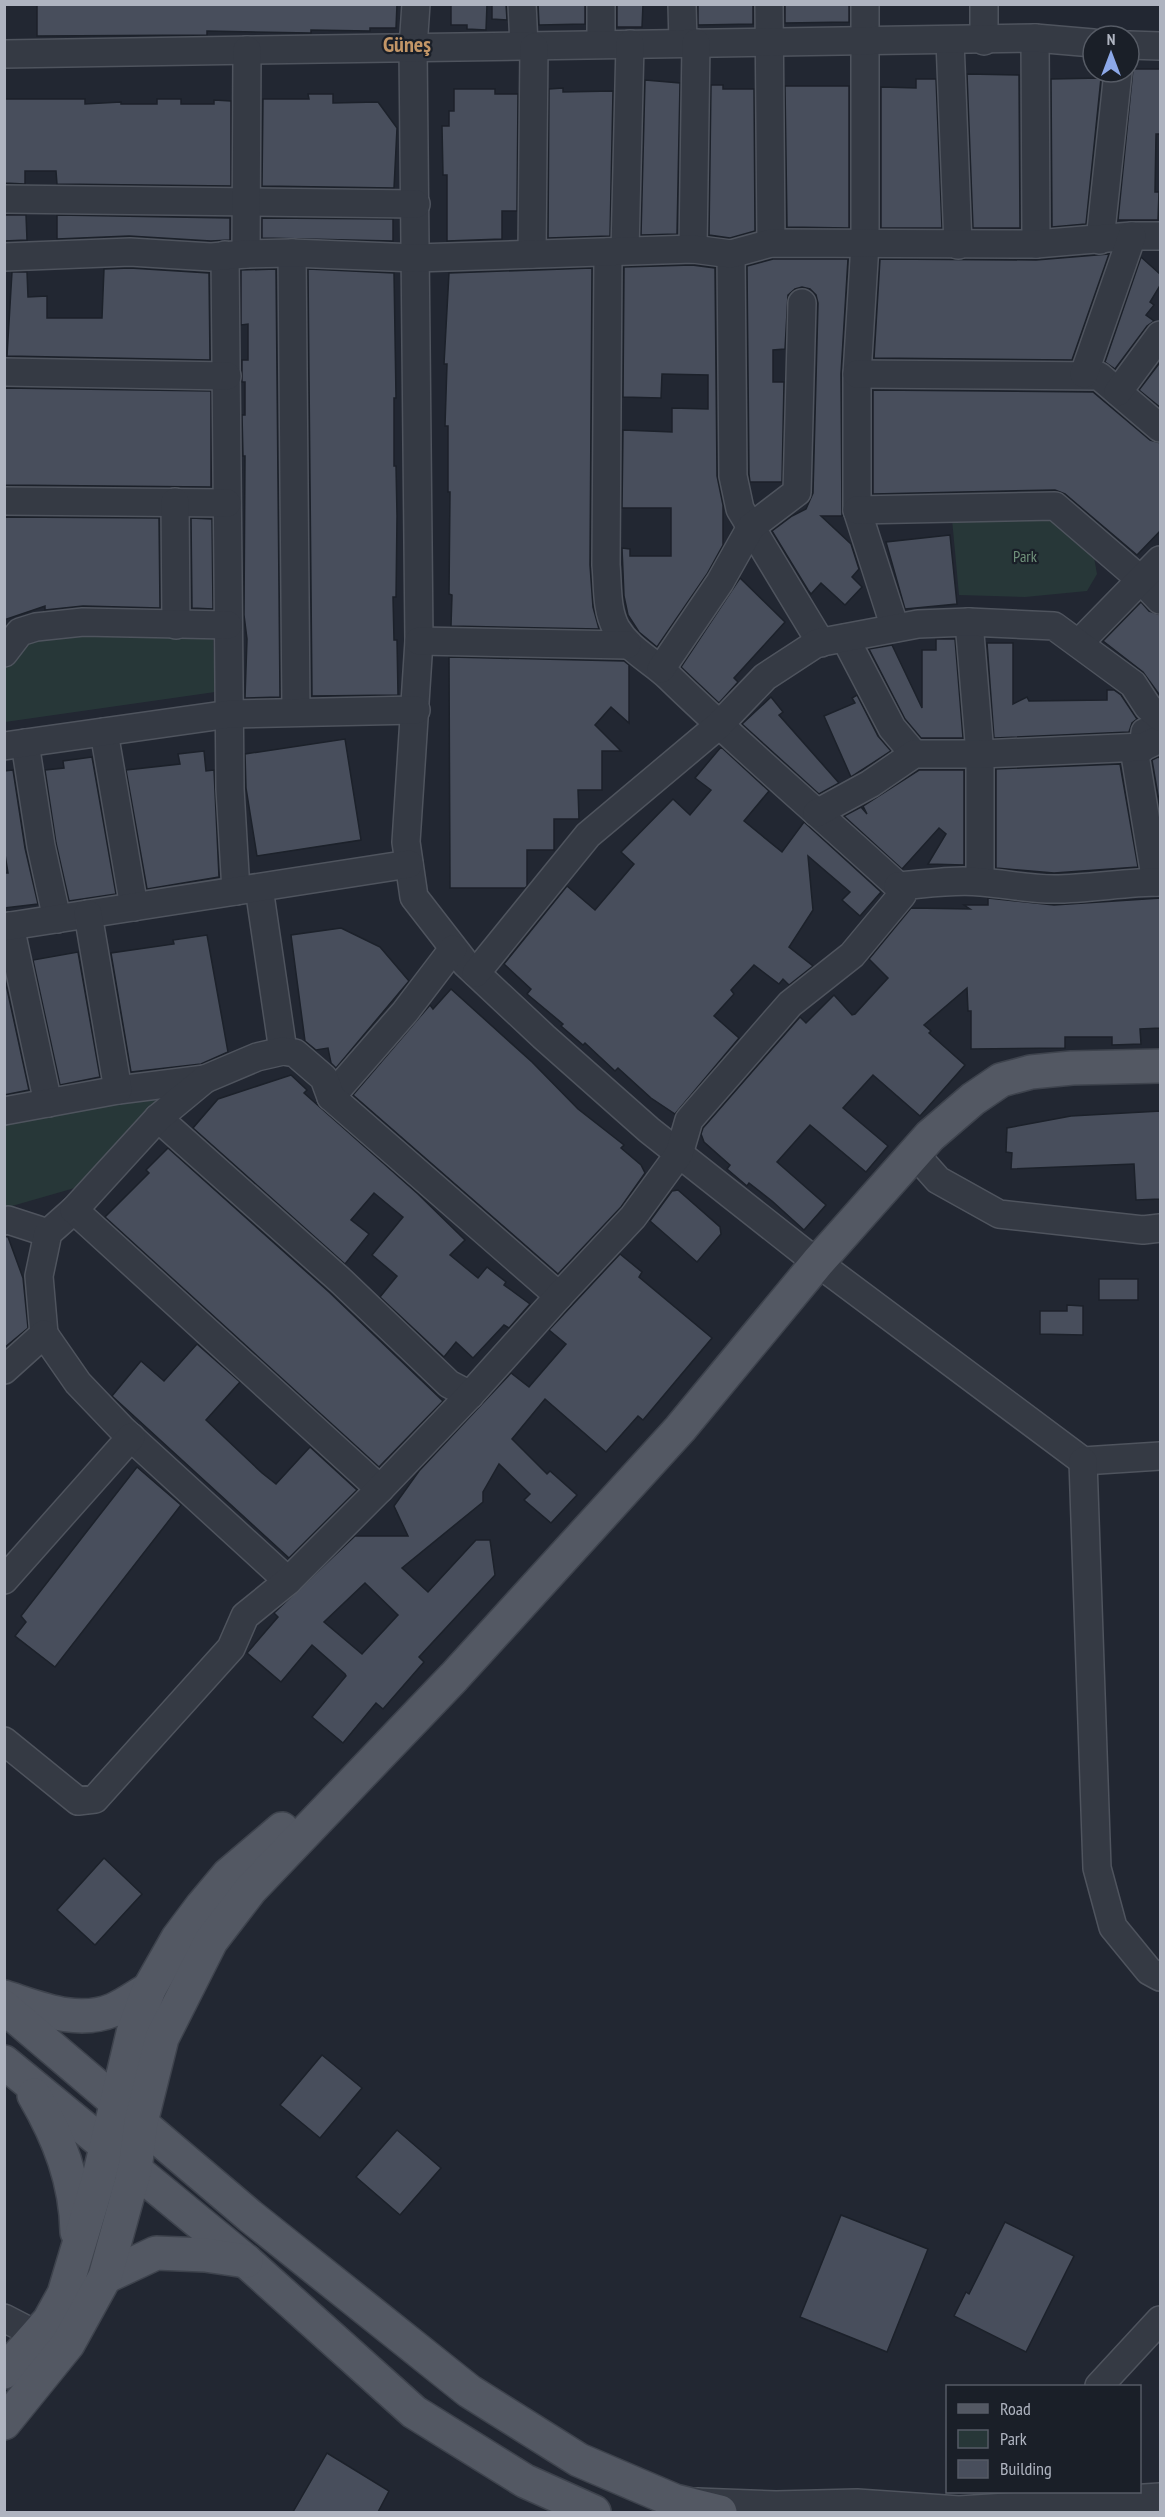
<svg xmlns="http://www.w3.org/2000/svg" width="1165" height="2517" font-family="'PT Sans Narrow',sans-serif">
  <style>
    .green { fill: #273738 }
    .building { fill: #484e5c; stroke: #1c212a; stroke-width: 1.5; fill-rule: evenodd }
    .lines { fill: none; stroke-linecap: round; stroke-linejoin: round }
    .minor-casing { stroke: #4f545e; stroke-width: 30 }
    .major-casing { stroke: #3e434d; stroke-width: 36 }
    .minor { stroke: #353a44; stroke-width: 27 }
    .major { stroke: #535863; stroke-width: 33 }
    .labels { text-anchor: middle; stroke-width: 4.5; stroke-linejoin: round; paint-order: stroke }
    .park-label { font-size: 16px; fill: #71937c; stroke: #1a1f28 }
    .district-label { font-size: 22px; font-weight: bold; fill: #c39667; stroke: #1a1f28 }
  </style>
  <rect width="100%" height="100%" fill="#222732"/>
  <g class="green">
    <polygon points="1041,514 1064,522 1093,552 1097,574 1087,591 1025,597 959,595 952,519"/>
    <polygon points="40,632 213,632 215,692 5,722 5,666"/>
    <polygon points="163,1098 92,1183 5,1208 5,1110"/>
  </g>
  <g class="building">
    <polygon points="37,4 397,4 396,28 370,28 370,31 311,30 311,33 207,31 207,35 37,36"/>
    <polygon points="451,4 487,4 486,30 467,29 467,25 451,25"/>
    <polygon points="492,4 506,4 507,20 492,19"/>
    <polygon points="538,4 585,4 585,24 539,25"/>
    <polygon points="617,4 643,4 642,27 617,27"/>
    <polygon points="698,4 753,4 753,24 698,25"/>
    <polygon points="785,4 849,4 849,22 785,23"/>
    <polygon points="1133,69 1161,69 1161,134 1156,134 1155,192 1159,192 1158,220 1118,220"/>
    <polygon points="967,74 1019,75 1020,228 973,228"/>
    <polygon points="1101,78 1086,224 1052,227 1051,79"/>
    <polygon points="916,79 936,79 942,228 881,228 881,87 916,88"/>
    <polygon points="645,80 680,83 677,234 641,235"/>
    <polygon points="711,85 723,85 723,89 754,89 755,231 730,238 709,235"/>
    <polygon points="785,86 849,86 849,228 787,227"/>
    <polygon points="563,88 563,92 613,91 610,236 548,238 549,89"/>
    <polygon points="454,89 495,89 495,94 518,94 517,211 502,211 502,239 447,241 447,175 443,175 442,126 449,126 449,111 454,111"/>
    <polygon points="308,94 333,94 333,103 378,102 397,128 394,188 262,186 263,99 309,99"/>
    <polygon points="4,99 85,99 85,104 121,102 121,104 157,104 157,99 181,99 181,104 214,104 214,100 231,101 231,186 57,184 56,171 25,171 25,184 4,183"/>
    <polygon points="4,215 26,215 27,240 4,241"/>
    <polygon points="57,215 230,218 230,240 211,241 129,236 57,239"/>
    <polygon points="262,218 393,219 393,241 262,238"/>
    <polygon points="1109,254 1072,360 874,358 880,259 1036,260"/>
    <polygon points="1141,257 1161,275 1161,284 1150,302 1154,305 1146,315 1154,321 1147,326 1115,369 1105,362"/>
    <polygon points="773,259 848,259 841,374 842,516 821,516 851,544 859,569 852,577 862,587 845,605 821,583 811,594 808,590 772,531 792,516 806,509 813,493 818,303 816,295 810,289 802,287 795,289 788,295 785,349 773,350 773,382 784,382 782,482 750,482 749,474 747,266"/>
    <polygon points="692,265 715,268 717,476 723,505 723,545 707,574 657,647 639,632 628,615 624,596 622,548 630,549 630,556 671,556 671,508 622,508 623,430 672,432 672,408 708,409 708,375 662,374 661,398 623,397 624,267"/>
    <polygon points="130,268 209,273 210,360 7,356 12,272 27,272 28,297 47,296 47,318 102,318 104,269"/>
    <polygon points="592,268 590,565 593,607 599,629 451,626 452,595 449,594 450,492 448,492 448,426 445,426 447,364 444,364 449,273"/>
    <polygon points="276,269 280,697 245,698 247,639 244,615 245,456 243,456 242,415 245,415 245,382 242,382 242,360 248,360 248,324 241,325 241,270"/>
    <polygon points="308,269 394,273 396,398 394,398 394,466 396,466 397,516 396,597 393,597 394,640 397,640 398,695 312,696"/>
    <polygon points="1161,361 1161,408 1139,390"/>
    <polygon points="4,388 211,391 211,487 4,485"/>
    <polygon points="873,390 1093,392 1150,440 1161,443 1161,530 1137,555 1065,494 1055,490 873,494"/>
    <polygon points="4,517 159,518 160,608 83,606 45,610 45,606 4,620"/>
    <polygon points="191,518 212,519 213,609 192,608"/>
    <polygon points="950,535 957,604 905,609 886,542"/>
    <polygon points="740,578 785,622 734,678 738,682 719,703 681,667"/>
    <polygon points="1141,602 1149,611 1161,615 1161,697 1143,672 1103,641"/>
    <polygon points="936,639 955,639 963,738 921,738 905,719 869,649 892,645 922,708 922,650 936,650"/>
    <polygon points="987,643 1013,643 1013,704 1027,697 1029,701 1107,700 1107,690 1114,690 1121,695 1137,719 1132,723 1129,732 994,738"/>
    <polygon points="449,657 624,661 629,665 629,723 611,707 595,725 621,751 602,751 602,790 578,790 579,819 554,819 554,850 527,850 527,886 525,888 450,888"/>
    <polygon points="857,695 878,736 891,751 851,777 824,716 855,703 852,698"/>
    <polygon points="771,697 783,712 779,715 839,783 819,794 742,724"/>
    <polygon points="345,739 361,840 257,856 246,788 245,754"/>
    <polygon points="721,747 769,791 744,821 782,852 804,822 881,892 860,916 842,900 850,892 808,856 813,910 789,947 813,966 789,985 783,979 779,984 754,965 731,990 734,994 714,1016 739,1038 675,1114 651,1098 618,1068 615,1071 585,1043 583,1045 561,1026 563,1024 527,994 531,989 504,964 567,886 595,910 634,864 621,852 673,799 690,815 711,790 695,778"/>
    <polygon points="204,751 206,771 214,770 219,877 147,889 126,770 180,764 178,754"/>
    <polygon points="92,757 116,894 69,901 56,843 45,770 64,768 63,761"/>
    <polygon points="1158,757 1161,759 1161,813 1152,760"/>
    <polygon points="1120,764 1138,867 1054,873 996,868 996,769"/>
    <polygon points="13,770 25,848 38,904 4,908 4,873 8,873 4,848 4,771"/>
    <polygon points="919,770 964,770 964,865 928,864 946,834 939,828 902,869 844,816 861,807 867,814 863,806"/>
    <polygon points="988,898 1054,905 1161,898 1161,1028 1140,1029 1141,1044 1112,1045 1112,1037 1065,1037 1065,1048 971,1049 971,1011 968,1011 967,988 924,1025 931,1031 929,1033 965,1065 920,1116 873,1075 843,1108 888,1146 866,1172 810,1125 777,1162 826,1205 804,1230 772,1201 749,1183 747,1186 727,1169 730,1165 704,1142 701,1134 703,1128 800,1017 806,1023 834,995 852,1015 855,1014 888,978 869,959 911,908 970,909 964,905 988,905"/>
    <polygon points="341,928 380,947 409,981 336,1068 331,1063 328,1048 316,1050 305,1041 291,935"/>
    <polygon points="207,935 228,1052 201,1064 131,1072 111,953 174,944 173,940"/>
    <polygon points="78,952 100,1077 60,1085 33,960"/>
    <polygon points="4,975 29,1090 4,1095"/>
    <polygon points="451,989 532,1062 578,1109 624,1145 621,1148 641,1165 645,1173 621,1207 558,1274 353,1095 430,1005 433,1009"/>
    <polygon points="291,1075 307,1090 304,1093 418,1194 465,1240 450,1255 478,1278 487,1267 506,1282 504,1285 530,1304 509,1328 504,1325 473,1358 456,1342 444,1357 380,1297 397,1276 372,1255 403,1217 374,1193 351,1220 369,1234 345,1264 193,1128 218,1099"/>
    <polygon points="1161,1111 1161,1199 1136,1200 1134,1164 1011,1169 1012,1153 1006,1152 1007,1128 1071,1116"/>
    <polygon points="168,1148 329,1292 443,1401 379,1467 105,1217 149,1173 146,1170"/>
    <polygon points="678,1190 720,1227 721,1234 697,1262 650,1221 672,1191"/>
    <polygon points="4,1236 8,1237 23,1278 28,1328 4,1348"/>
    <path d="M620,1254l22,18 -3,5 73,61 -69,82 -5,-4 -32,36 -61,-53 -33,40 35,35 3,-3 27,24 -26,28 -27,-23 6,-6 -31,-30 -16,28v10l-81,66 26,24 48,-52h14l5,35 -76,82 5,5 -41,47 -7,-6 -33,40 -31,-26 34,-41 -1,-2 -33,-29 -31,37 -34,-29 31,-36 -4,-4 81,-77h53l-14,-30 25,-35 92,-98 18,14 37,-43 -17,-14zM365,1583l33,32 -36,39 -38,-32z"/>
    <rect x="1099" y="1279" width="39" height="21"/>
    <polygon points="1067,1305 1083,1306 1083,1335 1040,1334 1040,1311 1067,1311"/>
    <polygon points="197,1344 240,1382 206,1420 262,1473 276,1484 310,1447 357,1490 289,1558 112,1396 141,1361 164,1381"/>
    <polygon points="137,1467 181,1505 55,1667 15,1636 26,1622 21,1616"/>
    <polygon points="104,1858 142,1894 95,1945 57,1910"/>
    <polygon points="322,2055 362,2088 320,2138 280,2105"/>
    <polygon points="397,2130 441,2168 400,2215 356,2177"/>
    <polygon points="841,2215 928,2249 887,2352 800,2317"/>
    <polygon points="1005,2222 1074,2256 1026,2352 954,2316 966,2292 969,2294"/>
    <polygon points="327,2453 389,2491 378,2512 293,2512"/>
  </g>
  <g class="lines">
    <defs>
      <g id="minor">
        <polyline points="416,4 413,48 419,641 406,842 414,897 466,964 544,1037 649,1130 806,1254 1083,1461 1160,1456"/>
        <polyline points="522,4 524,45"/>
        <polyline points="601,4 601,44"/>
        <polyline points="682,4 683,43"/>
        <polyline points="769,4 771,243"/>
        <polyline points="865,4 865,244 857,374 857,510 895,628"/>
        <polyline points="1035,38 1036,244"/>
        <polyline points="950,41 958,245"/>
        <polyline points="984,41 984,4"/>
        <polyline points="1129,45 1160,46"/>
        <polyline points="4,54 1035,38 1093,43"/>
        <polyline points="4,199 416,204"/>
        <polyline points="1100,240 1118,72"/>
        <polyline points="693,249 696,43"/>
        <polyline points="625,250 630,44"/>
        <path d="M608,252l-2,313c2,21 0,44 10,63 13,22 35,32 53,49 74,72 153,139 229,209"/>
        <polyline points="292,253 296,712"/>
        <polyline points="246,254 247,50"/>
        <polyline points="532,254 534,47"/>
        <polyline points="731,254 733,476 740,509 821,643"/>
        <polyline points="225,255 230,789 236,891"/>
        <polyline points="4,257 130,252 211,257 246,254 292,253 416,258 693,249 731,254 771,243 1036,244 1132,236 1160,236"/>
        <polyline points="4,372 227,376"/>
        <polyline points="857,374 1099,376 1160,428"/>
        <polyline points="1084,374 1132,236"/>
        <polyline points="1118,392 1160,335"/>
        <polyline points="4,501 227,503"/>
        <polyline points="175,502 176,625"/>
        <polyline points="857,510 1055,506 1141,580 1160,600"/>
        <polyline points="969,622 980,754 980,881"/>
        <polyline points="845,638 892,728 914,754"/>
        <polyline points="419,641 627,645"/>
        <polyline points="1079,643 1160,560"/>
        <polyline points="4,653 20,632 36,627 83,622 228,625"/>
        <polyline points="661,669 720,582 751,527 797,492 802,303"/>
        <polyline points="104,732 134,907"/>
        <polyline points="1145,732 1143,747 1135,755 1156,882"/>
        <polyline points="25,743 41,846 57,919"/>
        <polyline points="4,746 230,714 416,710"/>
        <polyline points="817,813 870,784 914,754 980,754 1143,747 1160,739"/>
        <polyline points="259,888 283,1051"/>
        <polyline points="10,926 48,1103"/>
        <polyline points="4,927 409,864"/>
        <polyline points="476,973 588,835 719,725 765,677 817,643 918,624 969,622 1054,626 1133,684 1148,707 1160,717"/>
        <polyline points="118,1090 205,1079"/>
        <polyline points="331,1097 405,1012 453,949"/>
        <polyline points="4,1111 118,1090 88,914"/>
        <polyline points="158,1118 340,1280 449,1384 470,1395"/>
        <polyline points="914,1153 938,1180 999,1214 1143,1230 1160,1228"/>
        <polyline points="4,1221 8,1220 48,1233"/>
        <polyline points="44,1334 39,1276 48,1233 74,1210"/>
        <polyline points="4,1370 44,1334 78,1383 123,1430 288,1581"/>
        <polyline points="1083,1461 1097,1868 1113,1927 1149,1971 1160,1977"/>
        <polyline points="380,1489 74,1210 158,1118 205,1079 257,1057 283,1051 295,1053 324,1078 331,1097 559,1296"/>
        <polyline points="4,1580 131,1437"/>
        <path d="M4,1741l74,60 17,-2 136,-151 14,-32 43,-35 92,-92 90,-94 89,-99 74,-79 46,-63 10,-34 101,-116 62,-49 50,-60 -4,-9c27,-2 56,-7 83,-4 25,2 48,7 73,7 36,0 71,-7 106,-7"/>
        <polyline points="4,2318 37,2335"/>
        <polyline points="1099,2386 1160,2320"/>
        <polyline points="697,2502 776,2505 857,2503 959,2510 1160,2497"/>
      </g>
      <g id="major">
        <path d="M4,1997c35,11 73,28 109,13 12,-5 24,-14 36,-21"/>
        <polyline points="4,2007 250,2216 469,2391 579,2460 675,2501 720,2512"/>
        <polyline points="4,2062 246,2261 414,2412 525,2481 594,2512"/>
        <path d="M34,2095c25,43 42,86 43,137"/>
        <polyline points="105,2277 156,2253 205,2255 246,2261"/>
        <polyline points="4,2372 49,2321 64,2294 98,2181 133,2033 149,1989 178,1938 202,1906 228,1875 282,1829"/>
        <polyline points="4,2423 68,2344 105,2277 135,2169 141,2122 162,2038 211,1941 251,1889 454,1677 680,1429 818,1262 930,1136 973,1099 1001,1080 1031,1072 1072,1068 1160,1066"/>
      </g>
    </defs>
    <use href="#minor" class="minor-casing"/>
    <use href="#major" class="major-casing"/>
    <use href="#minor" class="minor"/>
    <use href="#major" class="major"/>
  </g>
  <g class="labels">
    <g class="park-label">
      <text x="1025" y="562">Park</text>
    </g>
    <g class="district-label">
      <text x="407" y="52">Güneş</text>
    </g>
  </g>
  <rect width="1165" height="2517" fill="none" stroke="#afb4c0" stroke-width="12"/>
  <rect x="946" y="2385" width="195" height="108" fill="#1a1f28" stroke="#565b65" stroke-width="1.5"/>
  <rect x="958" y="2404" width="30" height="9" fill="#535863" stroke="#565b65" stroke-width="1.5"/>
  <text x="1000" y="2415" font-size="18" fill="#afb4c0">Road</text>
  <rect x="958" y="2430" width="30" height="18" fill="#273738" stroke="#565b65" stroke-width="1.5"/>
  <text x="1000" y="2445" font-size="18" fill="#afb4c0">Park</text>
  <rect x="958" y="2460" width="30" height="18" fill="#484e5c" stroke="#565b65" stroke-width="1.5"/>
  <text x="1000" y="2475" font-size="18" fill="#afb4c0">Building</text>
  <g transform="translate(1111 54)"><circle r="28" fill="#1a1f28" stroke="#565b65" stroke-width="1.5"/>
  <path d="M0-4.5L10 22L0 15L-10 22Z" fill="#8ca8e8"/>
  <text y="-9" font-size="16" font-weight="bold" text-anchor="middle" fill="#afb4c0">N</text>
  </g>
</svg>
